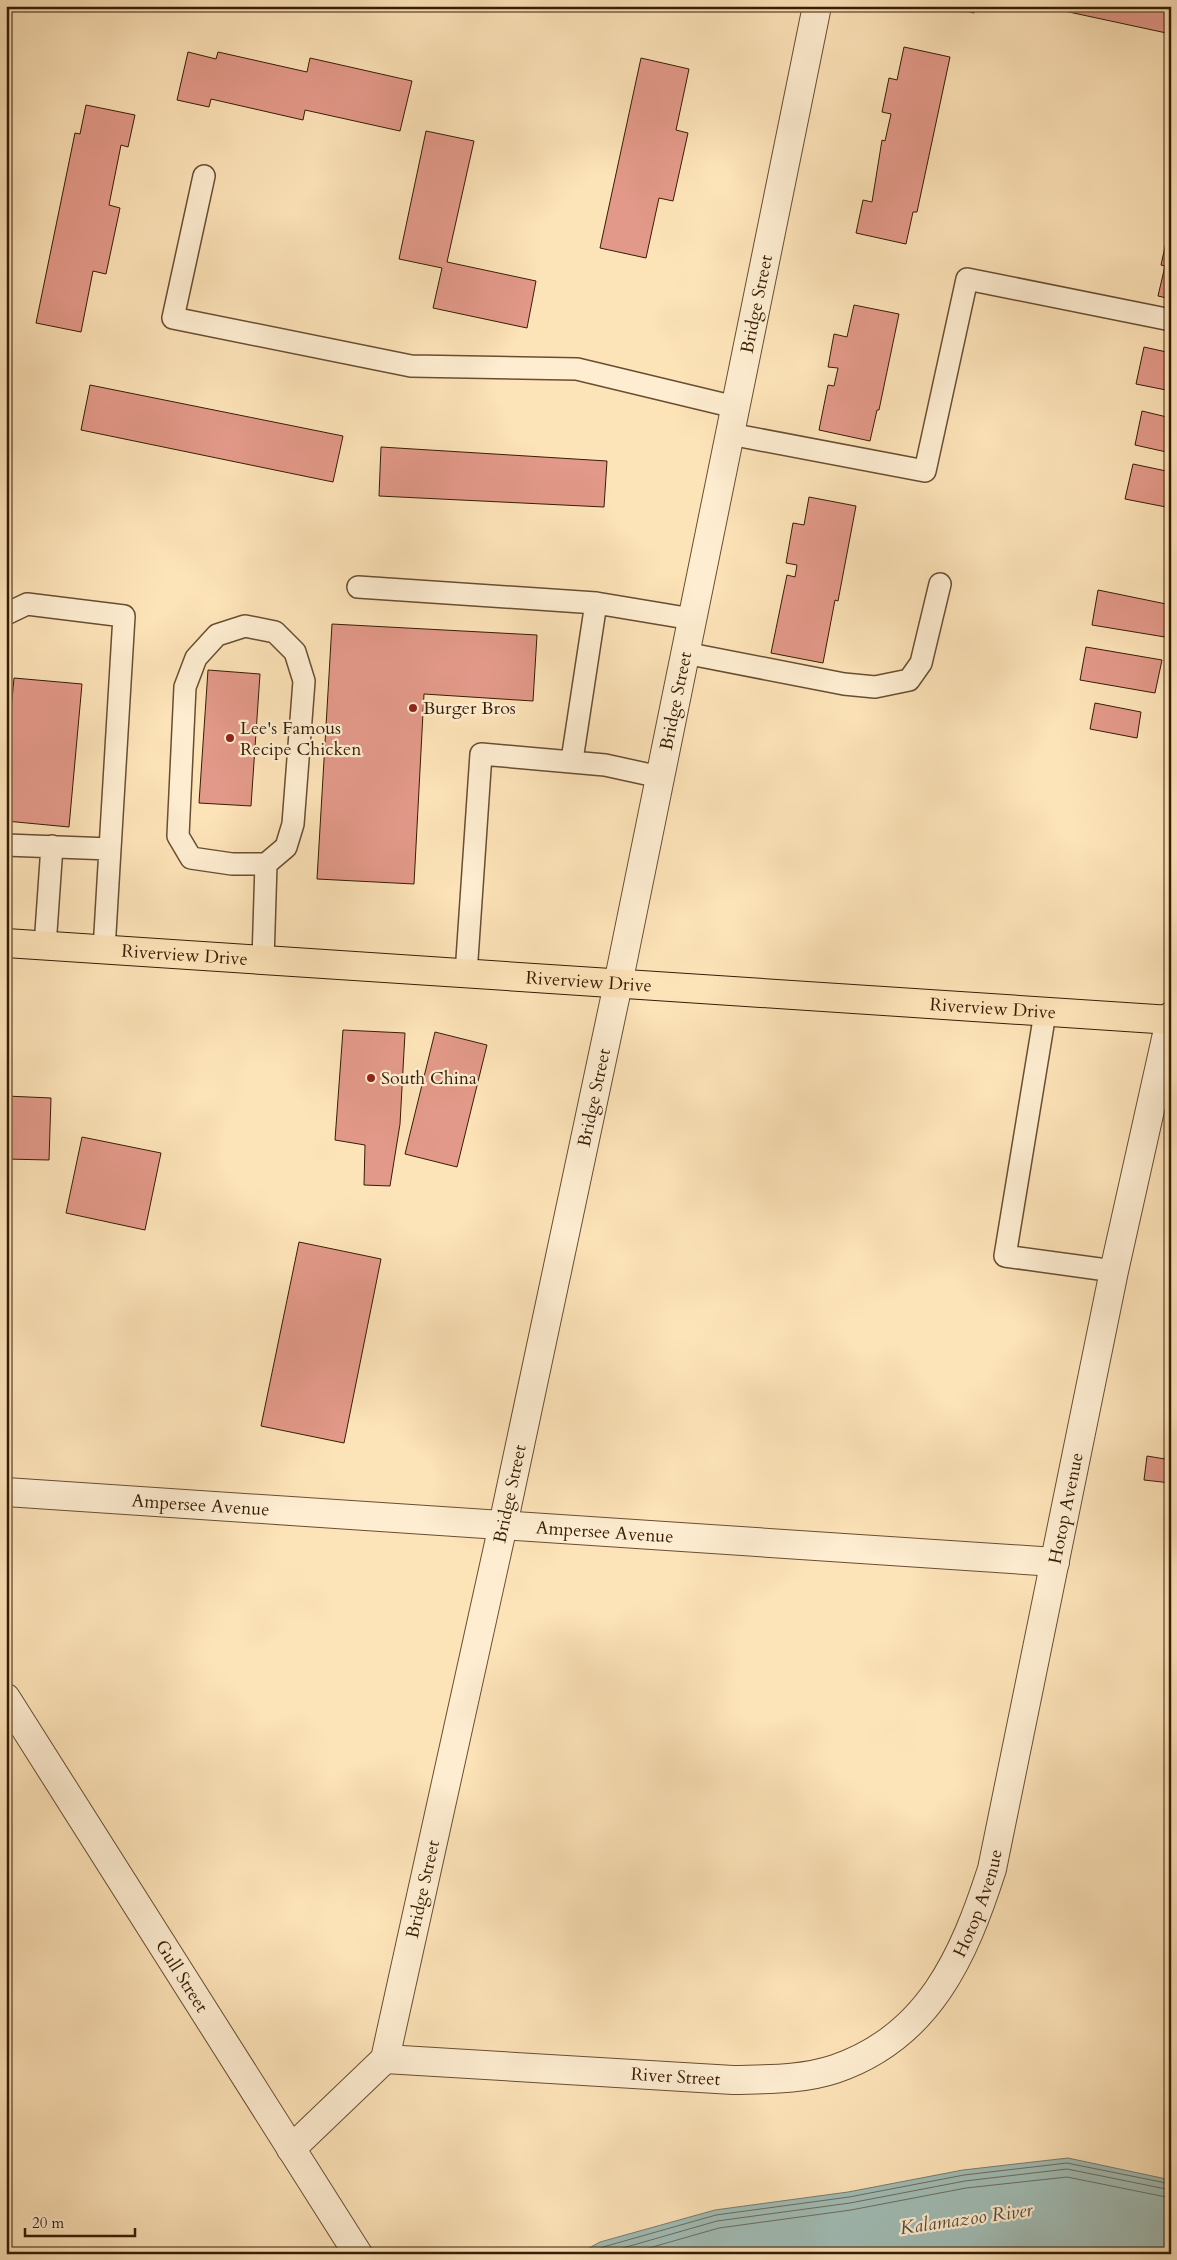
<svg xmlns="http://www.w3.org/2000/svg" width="1177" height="2260" viewBox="0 0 1177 2260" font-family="Cardo,serif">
  <rect width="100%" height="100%" fill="#fde3b8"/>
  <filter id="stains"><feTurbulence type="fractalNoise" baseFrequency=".004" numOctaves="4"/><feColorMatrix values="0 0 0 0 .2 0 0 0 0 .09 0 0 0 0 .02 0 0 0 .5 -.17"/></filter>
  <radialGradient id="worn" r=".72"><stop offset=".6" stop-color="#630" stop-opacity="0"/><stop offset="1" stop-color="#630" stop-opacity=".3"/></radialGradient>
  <path fill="#a1bdb6" stroke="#767d6f" d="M1068,2158L1171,2180V2254H578L600,2242L715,2210L848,2192L963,2170Z"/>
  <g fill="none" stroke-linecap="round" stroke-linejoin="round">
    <path stroke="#6c6d5d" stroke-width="1" d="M589,2254L603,2247L716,2215L849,2197L964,2175L1067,2163L1171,2184
      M602,2254L717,2221L850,2203L965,2181L1067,2169L1171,2190
      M628,2254L719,2228L851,2210L966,2188L1067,2177L1171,2198"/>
  </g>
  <path fill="#e39989" stroke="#361d04" d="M942,6H976L974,13Z
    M1041,6H1171V34Z
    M904,47L950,57L917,212H913L906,244L856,233L863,200L872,202L882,140L885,141L891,114L882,112L889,78L897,80Z
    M188,52L216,59L218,52L307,72L310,58L412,81L400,131L305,110L303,120L211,99L209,107L177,100Z
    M641,58L689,69L676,130L688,133L673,201L659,198L646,258L600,248Z
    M86,105L135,115L128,147L121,145L109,205L120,208L106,274L93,271L81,332L36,323L75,133L80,134Z
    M426,131L474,141L447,262L536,281L527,328L433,308L442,268L399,259Z
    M1171,220V299L1158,296L1165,266L1161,265Z
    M854,305L899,314L879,410H877L870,441L819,430L828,385L834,386L838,368L828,367L834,334L847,337Z
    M1144,347L1171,353V391L1136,384Z
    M90,385L343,436L333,482L81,430Z
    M1142,411L1171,418V453L1135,445Z
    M381,447L607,461L604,507L379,496Z
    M1133,464L1171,472V508L1125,499Z
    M809,497L856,506L838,601L835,600L823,663L771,653L787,575L795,577L797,565L786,563L793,523L804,525Z
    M1098,590L1171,605L1165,637L1092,625Z
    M332,624L537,635L533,701L424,694L414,884L317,879Z
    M1086,647L1162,660L1155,693L1080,680Z
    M208,670L260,674L251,806L199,803Z
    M14,678L82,684L69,827L6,821V764Z
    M1095,703L1141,712L1137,738L1090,729Z
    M343,1030L405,1033L400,1124L390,1186L364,1185L365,1145L335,1140Z
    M435,1032L487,1045L457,1167L405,1154Z
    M6,1096L51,1098L49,1160L6,1159Z
    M82,1137L161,1153L145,1230L66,1213Z
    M299,1242L381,1259L344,1443L261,1426Z
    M1167,1447L1171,1448V1483L1144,1480L1147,1456L1165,1459Z"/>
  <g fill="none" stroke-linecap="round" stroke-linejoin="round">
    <g stroke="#684e31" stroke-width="24">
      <path id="service" d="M204,176L173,318L411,366L577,369L735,407
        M730,434L925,471L967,279L1171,320
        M358,587L596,603L692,619
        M6,614L27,604L124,616L110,849L6,845
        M685,653L844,684L875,687L909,680L921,663L940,584
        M572,760L596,603
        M45,946L52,846
        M104,950L110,849
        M263,960L266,864H232L191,858L178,836L185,687L196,658L217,635L245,626L275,632L295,652L304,681L293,824L286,847L266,864
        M466,974L481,754L605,765L660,777
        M1045,1013L1005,1256L1114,1271"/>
    </g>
    <g stroke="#684e31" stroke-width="30">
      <g id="minor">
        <path id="s1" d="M6,1492L1055,1562"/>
        <path id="s2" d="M385,2059L733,2080C767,2079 802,2080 835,2069C929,2037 964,1956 992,1869L1114,1271L1171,1016"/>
        <path id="s3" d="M291,2149L385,2059L503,1525L618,984L817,6"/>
      </g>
    </g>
    <g stroke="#684e31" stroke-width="30">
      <g id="tertiary">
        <path id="s4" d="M6,1698L358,2254"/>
      </g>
    </g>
    <g stroke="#361d04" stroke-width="30">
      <g id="primary">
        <path id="s5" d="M6,943L1171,1020"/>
      </g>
    </g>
    <use href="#service" stroke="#feedd1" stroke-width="21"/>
    <use href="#minor" stroke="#feedd1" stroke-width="28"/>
    <use href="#tertiary" stroke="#feedd1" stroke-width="28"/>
    <use href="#primary" stroke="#fde3b8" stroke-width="28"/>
  </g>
  <g fill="#8f2418" stroke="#feedd1" stroke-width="2">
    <circle cx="413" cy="708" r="5"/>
    <circle cx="230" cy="738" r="5"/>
    <circle cx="371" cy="1078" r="5"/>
  </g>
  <g text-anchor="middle" stroke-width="4.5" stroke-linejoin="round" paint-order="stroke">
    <g font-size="18" fill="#361d04" stroke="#feedd1">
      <text dy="6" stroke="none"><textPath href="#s3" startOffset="1924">Bridge Street</textPath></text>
      <text dy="6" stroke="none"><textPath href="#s3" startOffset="1519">Bridge Street</textPath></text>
      <text dy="6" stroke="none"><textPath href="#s5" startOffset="179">Riverview Drive</textPath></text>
      <text dy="6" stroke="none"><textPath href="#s5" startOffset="584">Riverview Drive</textPath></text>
      <text dy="6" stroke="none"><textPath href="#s5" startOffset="989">Riverview Drive</textPath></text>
      <text dy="6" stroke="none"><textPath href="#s3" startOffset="1114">Bridge Street</textPath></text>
      <text dy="6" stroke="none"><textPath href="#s3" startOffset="709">Bridge Street</textPath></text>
      <text dy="6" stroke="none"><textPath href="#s1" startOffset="195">Ampersee Avenue</textPath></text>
      <text dy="6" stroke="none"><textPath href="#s2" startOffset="1085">Hotop Avenue</textPath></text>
      <text dy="6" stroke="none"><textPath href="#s1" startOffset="600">Ampersee Avenue</textPath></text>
      <text dy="6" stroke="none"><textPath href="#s3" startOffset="304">Bridge Street</textPath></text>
      <text dy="6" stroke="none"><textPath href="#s2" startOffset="680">Hotop Avenue</textPath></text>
      <text dy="6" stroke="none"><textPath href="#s4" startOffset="329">Gull Street</textPath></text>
      <text dy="6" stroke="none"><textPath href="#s2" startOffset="291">River Street</textPath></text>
    </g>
    <g font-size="18" fill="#361d04" stroke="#feedd1" text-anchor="start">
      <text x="423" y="714">Burger Bros</text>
      <text x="240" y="734">Lee's Famous<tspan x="240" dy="21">Recipe Chicken</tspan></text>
      <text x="381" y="1084">South China</text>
    </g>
    <g font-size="19" font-style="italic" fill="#564d39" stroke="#feedd1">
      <text transform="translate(966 2218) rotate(-8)" y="7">Kalamazoo River</text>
    </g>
  </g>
  <rect width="1177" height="2260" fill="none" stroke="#fde3b8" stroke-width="25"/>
  <rect x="8" y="8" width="1162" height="2245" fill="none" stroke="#361d04" stroke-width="2.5"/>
  <rect x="12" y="12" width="1152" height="2235" fill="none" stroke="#361d04"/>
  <path d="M25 2228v8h110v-8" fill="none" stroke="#361d04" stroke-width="2.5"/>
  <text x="32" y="2228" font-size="15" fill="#361d04" stroke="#feedd1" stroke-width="4" paint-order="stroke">20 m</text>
  <rect width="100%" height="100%" filter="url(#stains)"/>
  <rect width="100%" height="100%" fill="url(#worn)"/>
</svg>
